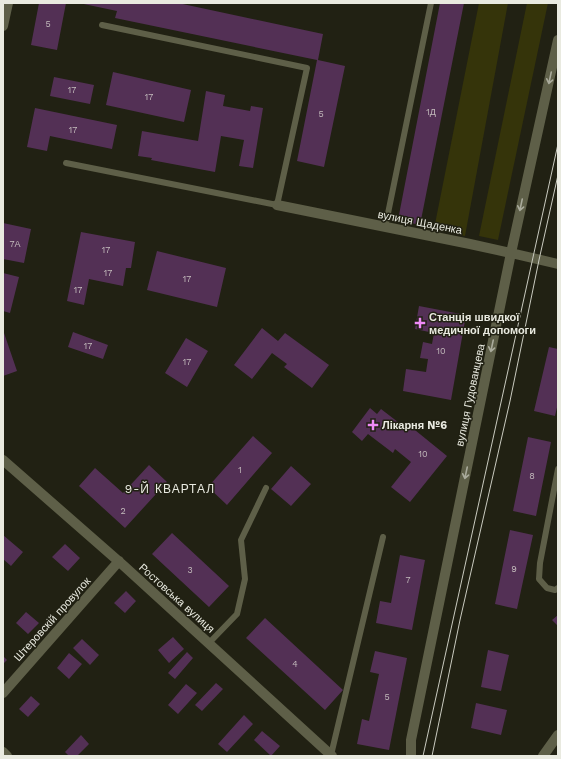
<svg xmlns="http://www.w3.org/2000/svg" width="561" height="759" viewBox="0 0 561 759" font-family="'Work Sans',sans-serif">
  <rect width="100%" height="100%" fill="#212113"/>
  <path fill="#35340a" d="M479,3H508L465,236L434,229Z
    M527,3H548L498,240L479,236Z"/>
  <path fill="#533055" d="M39,3H66L57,50L31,45Z
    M79,3H178L323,34L318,60L345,66L324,167L297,161L317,60L115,18L117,11Z
    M440,3H464L420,225L398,220Z
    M113,72L191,90L184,122L106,105Z
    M54,77L94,85L90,104L50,96Z
    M206,91L225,95L223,106L250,111L251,106L263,108L253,168L239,166L244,140L221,136L215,172L151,160L152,158L138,156L142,131L198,141Z
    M35,108L117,125L112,149L50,136L47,151L27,147Z
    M3,223L31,229L24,263L3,259Z
    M81,232L135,242L131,268H126L123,286L89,279L84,305L67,301Z
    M157,251L226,268L217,307L147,290Z
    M3,273L19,277L10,313L3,311Z
    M419,306L466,315L451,400L403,391L406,369L426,372L428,359L420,358L423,342L432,344L434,333L415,329Z
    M262,328L278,341L285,333L329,365L312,388L284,367L287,364L272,353L252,379L234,365Z
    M3,330L17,371L3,376Z
    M73,332L108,345L103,359L68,347Z
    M186,338L208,351L187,387L165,373Z
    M549,347L558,349V403L555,416L534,411Z
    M370,408L377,414L381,409L407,429L410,426L447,456L410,502L391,487L411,462L395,449L393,453L368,434L362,441L352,432Z
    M253,436L272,453L227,505L208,487Z
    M528,437L551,442L536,516L513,511Z
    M149,465L167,482L125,528L79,486L95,468L123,493Z
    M291,466L311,484L291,506L271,489Z
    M510,530L533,535L517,609L495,604Z
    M172,533L229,586L209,607L152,554Z
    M3,535L23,552L11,566L3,559Z
    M65,544L80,558L68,571L52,557Z
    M400,555L425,560L412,630L376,623L380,601L391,603Z
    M126,591L136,601L125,613L114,603Z
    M26,612L39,623L28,634L16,623Z
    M558,615V626L552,620Z
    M265,618L343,690L325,710L246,638Z
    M173,637L184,649L169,663L158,650Z
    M82,639L99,655L90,665L73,648Z
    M488,650L509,655L501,691L481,687Z
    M375,651L407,658L389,750L357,744L362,719L369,721L379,674L370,672Z
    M187,652L193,658L175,679L168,673Z
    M69,653L82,664L69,679L57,668Z
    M3,656L7,660L3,664Z
    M216,683L223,689L202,711L195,705Z
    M186,684L197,693L178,714L168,705Z
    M31,696L40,704L28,717L19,709Z
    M476,703L507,710L501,735L471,728Z
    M244,715L253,724L227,752L218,744Z
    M262,731L280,746L271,756L254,740Z
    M81,735L89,744L77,756H69L65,752Z"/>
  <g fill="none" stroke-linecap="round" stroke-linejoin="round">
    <path stroke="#5e5f48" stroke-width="6" d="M66,163L277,205L307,68L102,25
      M385,228L431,3
      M558,469L540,563L539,579L547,588L555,590L558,588
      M209,643L237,614L245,579L241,540L266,488
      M331,755L383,537"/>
    <path stroke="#5e5f48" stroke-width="10" d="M3,26L8,3
      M277,205L470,244L511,253
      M3,460L124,566L332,756
      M3,693L119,561
      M3,752L7,756"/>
    <path stroke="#5e5f48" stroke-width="10" d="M511,253L558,264
      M411,756V740L511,253L558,40
      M543,756L558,735"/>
    <path stroke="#cacbc0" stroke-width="1" d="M423,756L558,144
      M432,756L460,620L510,401L539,260L558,175"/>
  </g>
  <defs><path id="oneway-shaft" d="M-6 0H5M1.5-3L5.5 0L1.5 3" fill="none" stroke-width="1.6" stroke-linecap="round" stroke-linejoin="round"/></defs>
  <g stroke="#aaab9c">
    <use href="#oneway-shaft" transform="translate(550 78) rotate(102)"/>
    <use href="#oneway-shaft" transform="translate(521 205) rotate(102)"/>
    <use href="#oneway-shaft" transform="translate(492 346) rotate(102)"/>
    <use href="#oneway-shaft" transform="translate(466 473) rotate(102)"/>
  </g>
  <g fill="#ef8bf7" stroke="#212113" stroke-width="1.5">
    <path d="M418 317h4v4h4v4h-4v4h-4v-4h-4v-4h4z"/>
    <path d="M371 419h4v4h4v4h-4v4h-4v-4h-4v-4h4z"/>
  </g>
  <g text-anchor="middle" stroke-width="3" stroke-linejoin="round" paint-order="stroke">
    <g font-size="9" fill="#c4bcbd">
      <text x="48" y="27">5</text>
      <text x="72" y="93">17</text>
      <text x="149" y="100">17</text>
      <text x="431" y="115">1Д</text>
      <text x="321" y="117">5</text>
      <text x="73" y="133">17</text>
      <text x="15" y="247">7А</text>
      <text x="106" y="253">17</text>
      <text x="108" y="276">17</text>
      <text x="187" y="282">17</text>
      <text x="78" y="293">17</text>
      <text x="88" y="349">17</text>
      <text x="441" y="354">10</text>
      <text x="187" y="365">17</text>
      <text x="423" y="457">10</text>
      <text x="240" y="473">1</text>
      <text x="532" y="479">8</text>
      <text x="123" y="514">2</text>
      <text x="514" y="572">9</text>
      <text x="190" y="573">3</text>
      <text x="408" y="583">7</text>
      <text x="295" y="667">4</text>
      <text x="387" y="700">5</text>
    </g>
    <g font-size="11" fill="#e9eae0" stroke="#212113">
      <text transform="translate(420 222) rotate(11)" y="4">вулиця Щаденка</text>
      <text transform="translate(470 395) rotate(-78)" y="4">вулиця Гудованцева</text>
      <text transform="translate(177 598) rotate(42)" y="4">Ростовська вулиця</text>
      <text transform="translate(52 619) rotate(-48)" y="4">Штеровскій провулок</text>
    </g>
    <g font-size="11" font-weight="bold" fill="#e9eae0" stroke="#212113" text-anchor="start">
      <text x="429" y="321">Станція швидкої<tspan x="429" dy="13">медичної допомоги</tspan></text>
      <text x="382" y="429">Лікарня №6</text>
    </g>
    <g font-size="12" letter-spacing="1" fill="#e9eae0" stroke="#212113">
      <text x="170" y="493">9-Й КВАРТАЛ</text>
    </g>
  </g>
  <rect width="561" height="759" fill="none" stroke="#e9eae0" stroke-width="8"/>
</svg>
